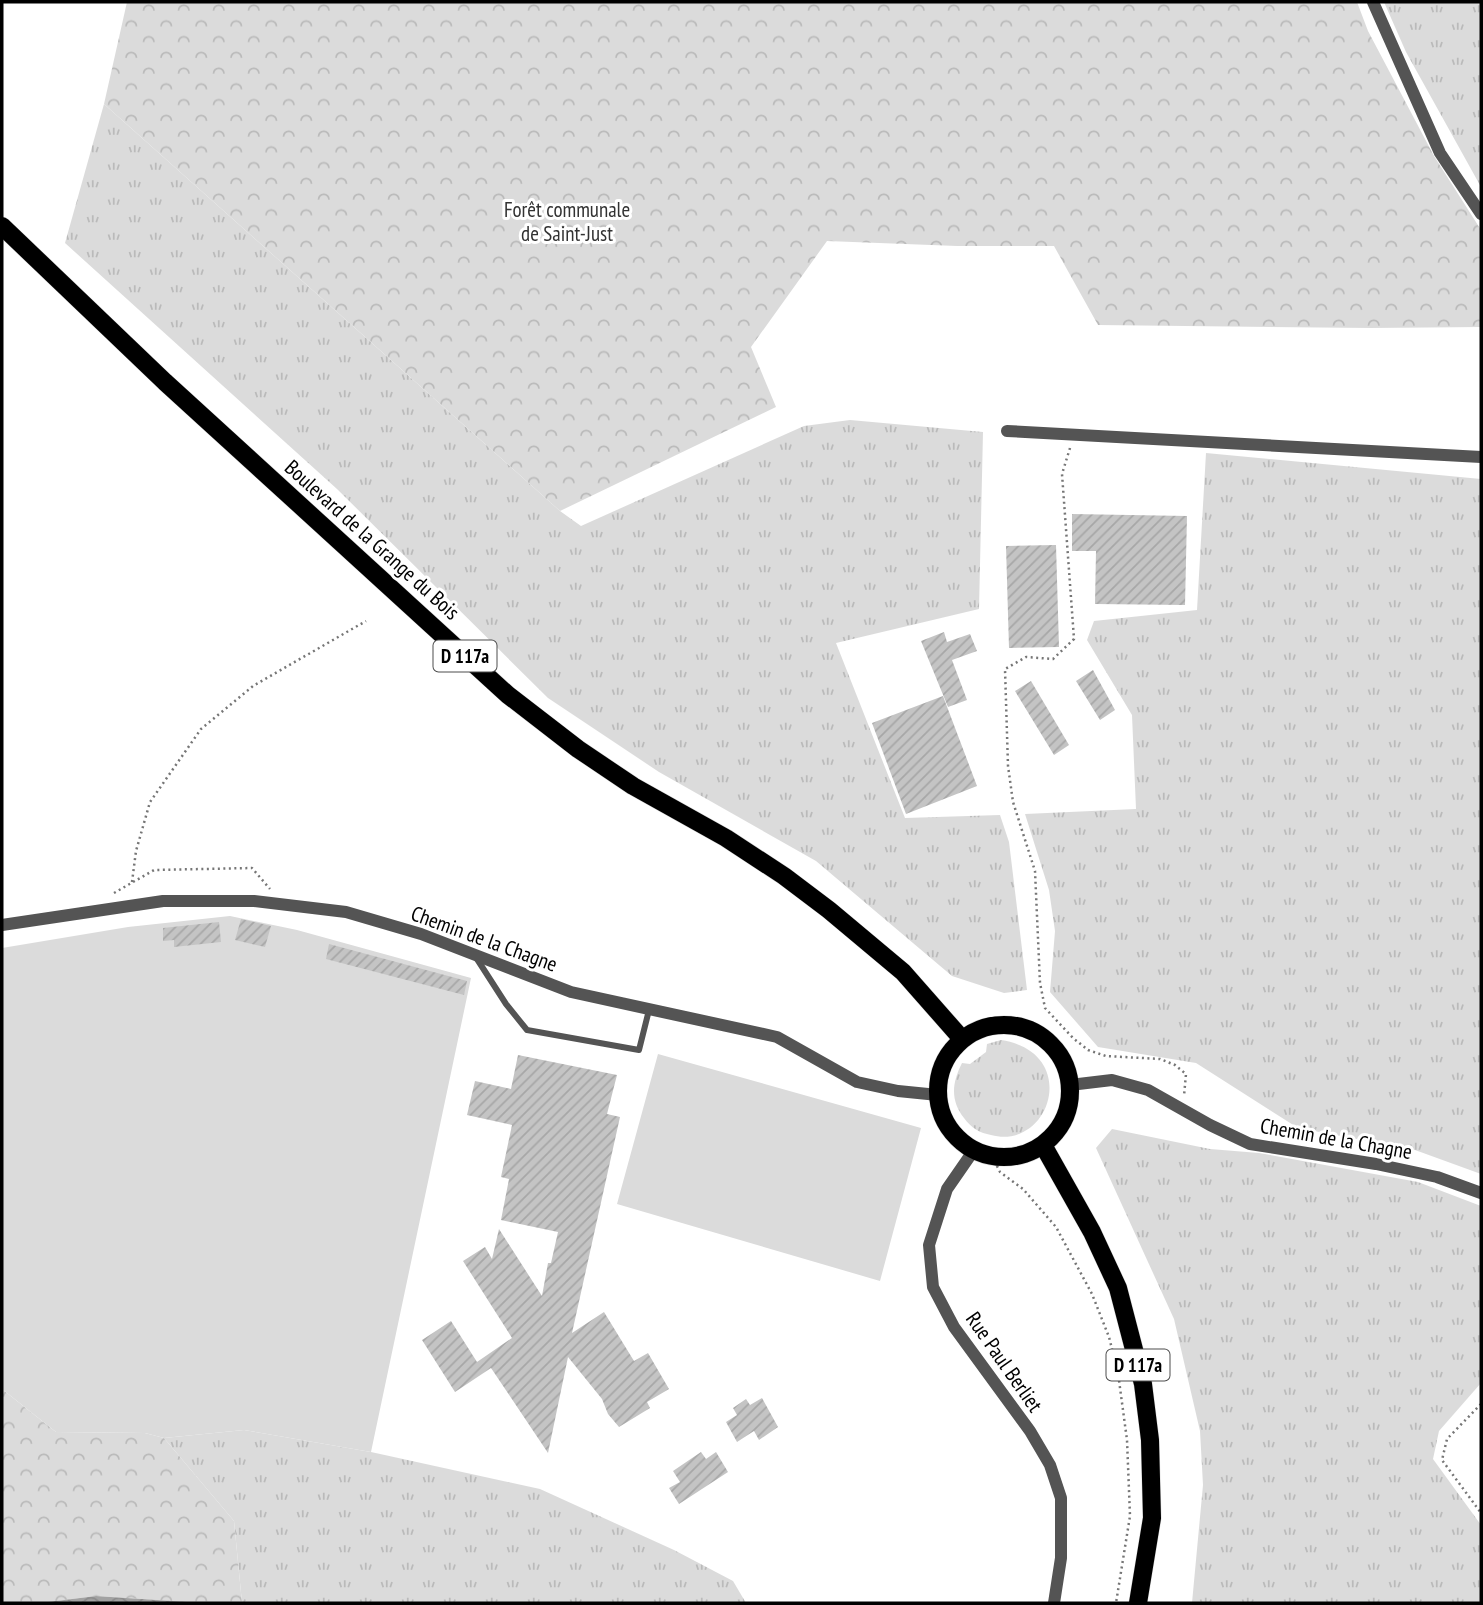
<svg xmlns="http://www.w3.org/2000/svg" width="1483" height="1605" viewBox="0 0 1483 1605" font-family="'PT Sans Narrow',sans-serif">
  <defs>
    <pattern id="grass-tufts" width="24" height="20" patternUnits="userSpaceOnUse" patternTransform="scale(1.75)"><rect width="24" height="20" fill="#dbdbdb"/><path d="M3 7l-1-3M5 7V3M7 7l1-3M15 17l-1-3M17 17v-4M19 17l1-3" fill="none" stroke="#bababa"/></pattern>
    <pattern id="forest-crowns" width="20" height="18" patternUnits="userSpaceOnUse" patternTransform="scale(1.75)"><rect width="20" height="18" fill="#dbdbdb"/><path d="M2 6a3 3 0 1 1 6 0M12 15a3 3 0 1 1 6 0" fill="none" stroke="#bababa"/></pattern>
    <pattern id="water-waves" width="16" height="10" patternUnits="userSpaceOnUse" patternTransform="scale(1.75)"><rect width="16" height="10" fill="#a2a2a2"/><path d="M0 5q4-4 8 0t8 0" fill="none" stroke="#8a8a8a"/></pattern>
    <pattern id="building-hatch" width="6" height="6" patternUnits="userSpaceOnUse" patternTransform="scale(1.75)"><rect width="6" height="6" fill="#c4c4c4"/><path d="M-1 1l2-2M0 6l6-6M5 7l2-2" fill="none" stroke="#a7a7a7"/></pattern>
  </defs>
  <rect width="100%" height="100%" fill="#fff"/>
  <path fill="url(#grass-tufts)" d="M1384,2H1481V187L1406,52Z
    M104,104L560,511L581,526L804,426L850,420L983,432L979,609L836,643L905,818L1000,815L1009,842L1027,990L1004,993L952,976L816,861L659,772L548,698L337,489L65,243Z
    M1206,453L1481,479V1174L1415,1150L1298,1128L1196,1063L1098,1047L1050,992L1055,931L1049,890L1025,814L1136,809L1132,715L1087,640L1094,621L1197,610Z
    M1001,1040C1081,1052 1051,1151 991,1135C980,1133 971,1128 964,1118C950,1100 952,1083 962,1063L970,1064L986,1052L987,1044Z
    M1112,1129L1210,1149L1259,1153L1418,1182L1481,1206V1383L1439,1431L1433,1459L1481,1525V1603H1192L1203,1485L1200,1431L1174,1319L1096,1148Z
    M244,1430L371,1452L540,1489L674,1550L733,1581L746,1603H242L234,1521L164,1438Z"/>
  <path fill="url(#forest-crowns)" d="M127,2H1357L1368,31L1434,156L1481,230V327L1371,328L1098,325L1054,246H957L827,241L751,347L776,407L560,511L104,104Z
    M2,1389L56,1432L145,1433L164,1438L234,1521L242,1603H203L96,1596L40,1603H2Z"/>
  <path fill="#dbdbdb" d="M230,916L297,930L471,978L371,1452L244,1430L164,1438L145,1433L56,1432L2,1389V948L128,927Z
    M658,1054L921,1128L880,1281L617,1204Z"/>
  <path fill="url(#water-waves)" d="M96,1596L111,1597L203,1603H40Z"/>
  <path fill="url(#building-hatch)" d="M1072,514L1187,516L1185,605L1095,604L1096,551H1072Z
    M1056,545L1059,647L1009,648L1006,546Z
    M944,632L947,642L970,634L977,651L952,660L967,700L948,707L921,641Z
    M1093,670L1115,710L1100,720L1076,681Z
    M1031,681L1069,745L1054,755L1015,691Z
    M943,696L977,786L906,814L872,723Z
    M241,919L271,926L265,947L235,940Z
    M219,922L221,942L174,947V940L163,941V928Z
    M329,944L467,981L464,995L326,959Z
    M518,1055L617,1075L607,1114L620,1117L572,1333L604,1312L634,1361L648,1353L669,1389L647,1402L650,1408L619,1427L608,1414L602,1399L568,1357L548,1453L491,1368L455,1392L422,1340L451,1321L477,1362L512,1338L463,1261L485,1247L492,1259L499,1229L542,1296L548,1263H551L558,1232L501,1220L509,1179L501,1177L512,1125L467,1115L475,1081L511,1089Z
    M762,1398L778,1427L759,1440L754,1431L737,1442L726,1422L737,1415L733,1408L746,1399L750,1405Z
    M701,1452L706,1459L716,1452L728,1472L679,1504L669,1488L680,1482L673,1471Z"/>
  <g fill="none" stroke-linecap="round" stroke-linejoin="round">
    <g stroke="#dbdbdb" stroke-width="19">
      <path id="primary" d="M2,226L165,382L508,695L578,749L633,786L726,838L784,876L829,910L903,972L962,1039
        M938 1091a66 66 0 1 1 132 0a66 66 0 1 1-132 0Z
        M1043,1145L1092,1232L1118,1288L1143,1384L1150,1440L1152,1518L1138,1603"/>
    </g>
    <path stroke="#767676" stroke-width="2.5" stroke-dasharray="2 3.5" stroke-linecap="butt" d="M1070,448L1062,474L1074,639L1053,659L1026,657L1005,669L1008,766L1013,802L1035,871L1040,983L1045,1008L1073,1038L1088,1050L1106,1056L1160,1059L1175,1065L1186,1074L1184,1096
      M132,882L136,851L150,802L201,729L253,686L366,621
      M114,893L154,870L252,868L270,889
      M992,1156L1000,1172L1023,1189L1056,1227L1092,1294L1109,1337L1118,1373L1127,1440L1130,1516L1116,1603
      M1481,1404L1447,1439L1442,1460L1481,1513"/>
    <path stroke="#545454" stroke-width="6" d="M477,959L506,1004L527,1030L639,1050L649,1010"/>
    <path stroke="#545454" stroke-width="12" d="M1373,2L1440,153L1481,214
      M1007,431L1481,457
      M2,925L163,901H254L346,912L421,934L571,992L777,1037L857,1082L898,1091L938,1095
      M1070,1085L1112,1080L1148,1090L1210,1125L1250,1144L1376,1164L1437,1177L1481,1193
      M974,1150L947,1189L929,1245L933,1287L954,1327L1030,1431L1050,1465L1061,1498V1558L1054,1603"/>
    <use href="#primary" stroke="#000" stroke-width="18"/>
  </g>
  <g text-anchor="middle" stroke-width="6" stroke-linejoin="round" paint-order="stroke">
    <g fill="#fff" stroke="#4c4c4c" stroke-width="2">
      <rect x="433.5" y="640.5" width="63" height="31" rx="5"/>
      <rect x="1106.5" y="1349.5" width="63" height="31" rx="5"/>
    </g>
    <g font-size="19" font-weight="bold" fill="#000">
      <text x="465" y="663">D 117a</text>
      <text x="1138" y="1372">D 117a</text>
    </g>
    <g font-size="21" fill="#323232" stroke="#fff">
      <text x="567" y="217">Forêt communale<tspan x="567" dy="24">de Saint-Just</tspan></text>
    </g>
    <g font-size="21" fill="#000" stroke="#fff">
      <text transform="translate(372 540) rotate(42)" y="7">Boulevard de la Grange du Bois</text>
      <text transform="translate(484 939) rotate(20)" y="7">Chemin de la Chagne</text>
      <text transform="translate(1336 1139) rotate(10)" y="7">Chemin de la Chagne</text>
      <text transform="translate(1004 1362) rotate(55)" y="7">Rue Paul Berliet</text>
    </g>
  </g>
  <rect width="1483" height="1605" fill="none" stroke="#000000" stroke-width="7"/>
</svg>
